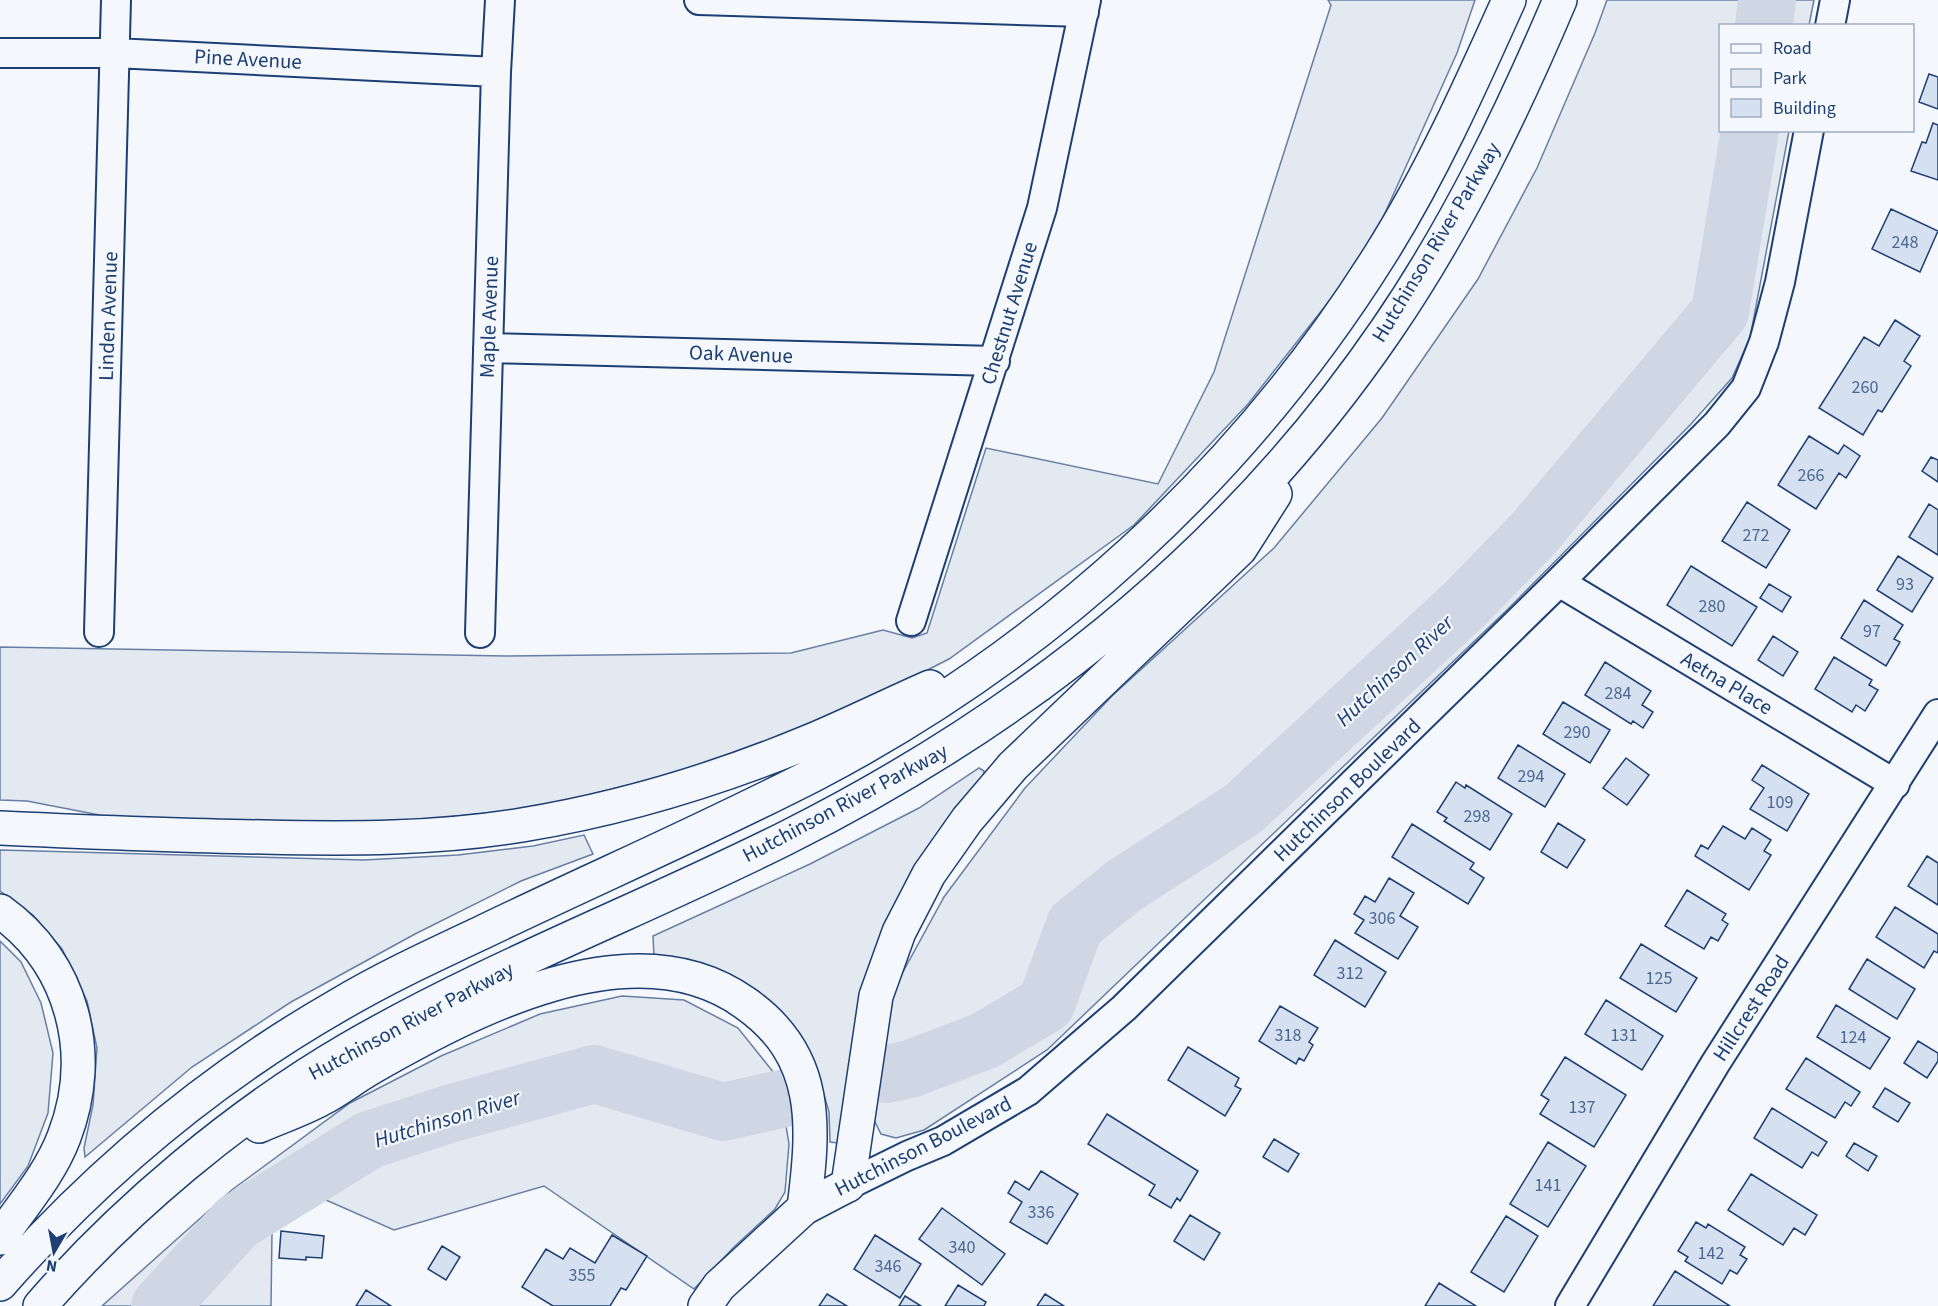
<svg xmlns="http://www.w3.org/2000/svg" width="1938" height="1306" viewBox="0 0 1938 1306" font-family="'Source Sans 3',sans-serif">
  <rect width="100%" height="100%" fill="#f4f7fb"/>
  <path fill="#e3e9f0" stroke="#687fa3" stroke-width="1.5" d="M1328,0H1475L1457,53L1367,253L1248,404L1134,525L949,659L825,722L720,762L536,808L390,823L120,819L27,801L0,800V647L506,656L791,653L883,630L912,638L927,633L986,448L1158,484L1214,372L1331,5Z
    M1607,0H1814L1809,25L1720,26V130L1789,131L1750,338L1732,378L1691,424L1508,609L1047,1050L924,1130L896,1138L881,1134L871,1114L892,992L944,897L1025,788L1112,696L1274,548L1382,418L1478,279L1537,168L1595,33Z
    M979,768L984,771L983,778L923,861L838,1143L830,1142L829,1112L815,1063L792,1026L758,991L706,968L654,957L653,936L810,864L919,808Z
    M584,835L593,854L521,881L415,934L291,1002L192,1067L85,1157L84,1148L93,1105L97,1048L87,1001L62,949L33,915L0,891V850L364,860L458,855L533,846Z
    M0,941L21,962L41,1003L53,1053L48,1113L28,1166L0,1204Z
    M622,996L684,1000L738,1028L778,1078L789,1144L785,1192L775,1209L734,1247L694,1289L544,1186L394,1230L301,1189L272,1232L271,1306H102L233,1189L350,1103L441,1056L540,1014Z"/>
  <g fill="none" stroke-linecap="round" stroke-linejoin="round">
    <path stroke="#cfd7e4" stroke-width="58" d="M1764,26L1767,0
      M887,1074L910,1069L984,1041L1046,1004L1075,925L1125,885L1243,809L1466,603L1533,534L1720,312L1750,130
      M160,1306L237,1222L369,1140L452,1113L594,1074L723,1112L785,1098"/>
  </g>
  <path fill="#d5e0f0" stroke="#1d3f73" stroke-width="1.5" d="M1929,74L1938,77V109L1919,102Z
    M1933,123L1938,125V180L1911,171L1922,142L1926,143Z
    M1891,209L1938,231L1920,272L1872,249Z
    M1895,320L1920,336L1904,361L1911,366L1882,412L1878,410L1863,435L1819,408L1864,337L1879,346Z
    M1809,436L1838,454L1844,445L1860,456L1846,478L1839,473L1816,509L1778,485Z
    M1931,457L1938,460V482L1922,471Z
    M1747,502L1790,530L1766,568L1722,541Z
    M1929,504L1938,510V555L1909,537Z
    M1898,556L1933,578L1912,612L1877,590Z
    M1691,566L1757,607L1732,646L1667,605Z
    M1769,584L1791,597L1782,612L1760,598Z
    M1864,600L1903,625L1894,639L1900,642L1886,666L1841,638Z
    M1773,636L1798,652L1783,676L1758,660Z
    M1834,657L1872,680L1869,685L1878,690L1865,711L1856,705L1852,712L1815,689Z
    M1605,662L1651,691L1642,705L1653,712L1643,728L1633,721L1631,724L1585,695Z
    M1563,702L1610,730L1590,763L1543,734Z
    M1518,745L1565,774L1545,807L1498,778Z
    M1626,758L1649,775L1627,805L1603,788Z
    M1762,765L1809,794L1787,831L1750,809L1764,788L1752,780Z
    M1456,782L1465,788L1466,785L1512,814L1490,850L1444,821L1447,818L1437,812Z
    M1558,823L1585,840L1567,868L1541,852Z
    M1412,824L1474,863L1470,869L1484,878L1468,904L1392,857Z
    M1723,826L1745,839L1752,828L1771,840L1764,851L1771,855L1749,890L1695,856L1701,845L1708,849Z
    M1927,856L1938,863V905L1908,886Z
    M1389,878L1414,893L1400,916L1418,927L1398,959L1355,933L1364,920L1354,914L1365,896L1375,902Z
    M1687,890L1726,914L1722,920L1728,924L1718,941L1711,937L1704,949L1665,926Z
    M1895,907L1938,934V953L1934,951L1924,968L1876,937Z
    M1335,940L1386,972L1365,1007L1314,975Z
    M1641,944L1697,978L1676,1012L1620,978Z
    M1867,959L1915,989L1897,1019L1849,989Z
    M1606,1000L1663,1036L1642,1070L1585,1034Z
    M1836,1005L1890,1038L1870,1069L1817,1037Z
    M1280,1006L1318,1028L1309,1042L1313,1045L1304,1061L1299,1058L1296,1064L1259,1041Z
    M1918,1041L1938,1053V1061L1927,1078L1904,1063Z
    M1188,1047L1239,1078L1235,1086L1241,1089L1225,1116L1168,1080Z
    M1565,1057L1626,1095L1594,1147L1540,1114L1549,1100L1541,1095Z
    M1806,1058L1860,1092L1851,1106L1845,1102L1835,1118L1786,1089Z
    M1885,1088L1910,1103L1898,1122L1873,1107Z
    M1772,1108L1827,1142L1818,1156L1812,1152L1802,1168L1754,1138Z
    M1107,1114L1198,1171L1180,1201L1177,1198L1171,1208L1149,1195L1155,1185L1088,1144Z
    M1274,1139L1299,1154L1288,1172L1263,1157Z
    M1548,1142L1586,1166L1548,1227L1510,1204Z
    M1854,1143L1877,1156L1868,1171L1846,1156Z
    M1041,1171L1078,1194L1047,1244L1010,1222L1022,1202L1008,1193L1015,1181L1029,1190Z
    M1751,1174L1817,1215L1805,1235L1794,1228L1783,1245L1728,1210Z
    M942,1208L1005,1254L982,1285L919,1239Z
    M1190,1215L1220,1233L1204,1260L1174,1241Z
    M1506,1216L1538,1236L1504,1292L1471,1272Z
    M1696,1222L1706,1228L1708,1224L1745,1247L1740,1255L1747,1259L1737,1274L1730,1270L1722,1284L1685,1261L1688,1257L1678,1251Z
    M281,1231L324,1236L322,1258L306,1257V1260L279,1258Z
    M612,1235L647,1256L626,1290L621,1288L610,1306H553L522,1287L546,1249L563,1259L570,1248L595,1263Z
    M875,1235L921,1264L900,1298L854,1269Z
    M442,1246L460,1257L446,1280L428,1269Z
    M1675,1271L1730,1306H1653Z
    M1439,1283L1476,1306H1425Z
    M958,1285L986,1302L984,1306H945Z
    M366,1290L391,1306H356Z
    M827,1294L847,1306H819Z
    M1045,1294L1064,1306H1037Z
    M905,1296L921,1306H899Z"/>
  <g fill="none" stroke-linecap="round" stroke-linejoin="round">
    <g stroke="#1d3f73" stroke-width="32">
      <path id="street" d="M699,0L1084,12
        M1830,26L1835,0
        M0,53H115L496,72
        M488,348L995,361
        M1559,582L1895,784
        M911,621L1042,208L1086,0
        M99,632L116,0
        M480,633L496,72L500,0
        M848,1185L907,1156L943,1141L1028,1091L1124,1008L1559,582L1717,424L1746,388L1764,342L1780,282L1809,130
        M1570,1306L1715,1064L1938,714"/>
    </g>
    <g stroke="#1d3f73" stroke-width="36">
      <path id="secondary" d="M705,1306L719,1286L804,1208L848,1185"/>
    </g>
    <g stroke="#1d3f73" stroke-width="36">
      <path id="highway" d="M0,828C88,832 176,836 264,837C350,839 437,839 522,825C620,809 716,780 808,742C849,725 889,705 930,687
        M0,911C73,963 96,1054 64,1137C50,1174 22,1206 0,1238
        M259,1126C279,1117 301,1110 321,1099C337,1091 352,1079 367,1070C470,1011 633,923 745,1003C821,1056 814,1127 804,1208
        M848,1185L876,996L899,932L929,874L967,820L1013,766L1240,549L1275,494
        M0,1284C97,1174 210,1079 337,1006C384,978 434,955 483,932C593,879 706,830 815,774C1045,654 1242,475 1380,255C1431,174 1470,87 1509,0
        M40,1306C124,1209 239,1113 349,1049C489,968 642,910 786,838C1027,717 1234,553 1387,329C1457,227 1512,113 1560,0"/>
    </g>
    <use href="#street" stroke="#f4f7fb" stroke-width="28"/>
    <use href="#secondary" stroke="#f4f7fb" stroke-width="33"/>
    <use href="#highway" stroke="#f4f7fb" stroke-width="33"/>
  </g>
  <g text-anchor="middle" stroke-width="4.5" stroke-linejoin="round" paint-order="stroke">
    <g font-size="18" fill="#4b6792">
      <text x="1905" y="248">248</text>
      <text x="1865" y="393">260</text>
      <text x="1811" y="481">266</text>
      <text x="1756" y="541">272</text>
      <text x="1905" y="590">93</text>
      <text x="1712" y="612">280</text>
      <text x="1872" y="637">97</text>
      <text x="1618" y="699">284</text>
      <text x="1577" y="738">290</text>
      <text x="1531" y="782">294</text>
      <text x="1780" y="808">109</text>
      <text x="1477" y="822">298</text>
      <text x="1382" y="924">306</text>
      <text x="1350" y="979">312</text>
      <text x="1659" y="984">125</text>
      <text x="1288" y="1041">318</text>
      <text x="1624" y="1041">131</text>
      <text x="1853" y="1043">124</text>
      <text x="1582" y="1113">137</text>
      <text x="1548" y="1191">141</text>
      <text x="1041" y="1218">336</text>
      <text x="962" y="1253">340</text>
      <text x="1711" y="1259">142</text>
      <text x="888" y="1272">346</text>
      <text x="582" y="1281">355</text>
    </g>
    <g font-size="21" fill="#1d3f73" stroke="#f4f7fb">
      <text transform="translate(248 59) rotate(3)" y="7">Pine Avenue</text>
      <text transform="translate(1436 242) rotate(-59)" y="7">Hutchinson River Parkway</text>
      <text transform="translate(1009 313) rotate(-73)" y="7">Chestnut Avenue</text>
      <text transform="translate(108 316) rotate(-88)" y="7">Linden Avenue</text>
      <text transform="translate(489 317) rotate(-88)" y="7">Maple Avenue</text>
      <text transform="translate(741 354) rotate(2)" y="7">Oak Avenue</text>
      <text transform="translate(1727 683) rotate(31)" y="7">Aetna Place</text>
      <text transform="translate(1347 790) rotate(-44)" y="7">Hutchinson Boulevard</text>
      <text transform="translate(845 803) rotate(-28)" y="7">Hutchinson River Parkway</text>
      <text transform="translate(1751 1008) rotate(-57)" y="7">Hillcrest Road</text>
      <text transform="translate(411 1021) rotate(-28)" y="7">Hutchinson River Parkway</text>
      <text transform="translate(923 1146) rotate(-27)" y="7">Hutchinson Boulevard</text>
    </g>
    <g font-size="22" font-style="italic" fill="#1d3f73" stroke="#f4f7fb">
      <text transform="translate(1394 670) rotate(-43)" y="8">Hutchinson River</text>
      <text transform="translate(447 1118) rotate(-17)" y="8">Hutchinson River</text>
    </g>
  </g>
  <rect x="1719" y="24" width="195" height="108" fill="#f4f7fb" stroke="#9eadc5" stroke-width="1.5"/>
  <rect x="1731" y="44" width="30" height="9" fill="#f4f7fb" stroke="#9eadc5" stroke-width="1.5"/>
  <text x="1773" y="54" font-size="18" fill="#1d3f73">Road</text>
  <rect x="1731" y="69" width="30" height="18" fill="#e3e9f0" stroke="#9eadc5" stroke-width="1.5"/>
  <text x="1773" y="84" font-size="18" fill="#1d3f73">Park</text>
  <rect x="1731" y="99" width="30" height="18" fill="#d5e0f0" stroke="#9eadc5" stroke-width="1.5"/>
  <text x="1773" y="114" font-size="18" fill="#1d3f73">Building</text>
  <g transform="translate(54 1252) rotate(190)" stroke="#f4f7fb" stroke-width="4.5" paint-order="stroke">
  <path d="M0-4.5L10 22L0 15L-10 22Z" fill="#1d3f73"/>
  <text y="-9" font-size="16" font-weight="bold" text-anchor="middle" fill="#1d3f73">N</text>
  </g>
</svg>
